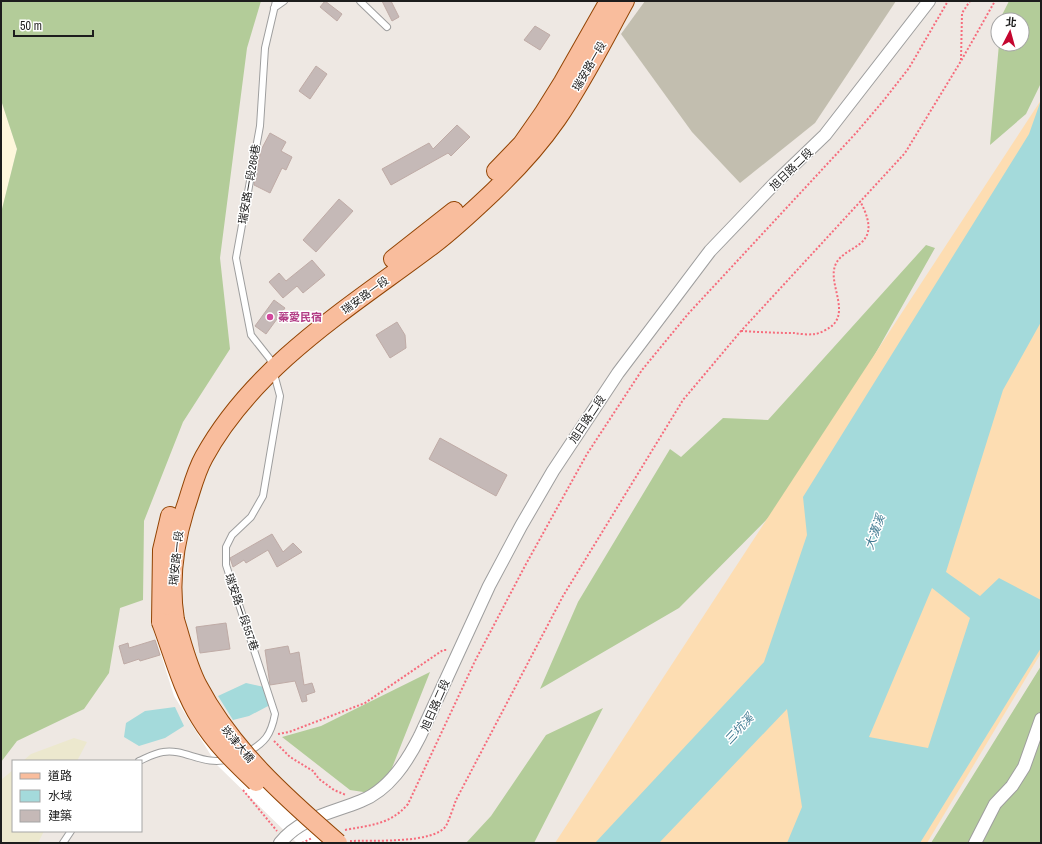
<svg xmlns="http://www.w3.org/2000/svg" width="1042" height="844" viewBox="0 0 1042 844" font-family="'Archivo Narrow','Noto Sans TC',sans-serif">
  <rect width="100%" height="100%" fill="#eee8e3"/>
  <path fill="#fef7dc" d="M1,100L17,149L1,213Z"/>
  <path fill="#c2beaf" d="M645,1H896L815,123L740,183L692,132L621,34Z"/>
  <path fill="#ece8ce" d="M74,738L87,742L77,761H23L31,754Z
    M13,770V831H44L38,843H1V780Z"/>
  <path fill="#b3cc99" d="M2,1H261L247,48L220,258L230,349L183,422L144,521L143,600L120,608L109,673L84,709L17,741L1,762V213L17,149L1,100Z
    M1009,1H1041V83L1026,114L990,145L999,44H1022V20H1001L1002,15Z
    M926,245L935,248L865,372L778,508L679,608L540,689L578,602L670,449L681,457L723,418L768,420Z
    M1041,666V843H931Z
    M430,672L386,783L370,793L350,790L282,737L321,726Z
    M603,708L534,843H466L491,816L546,735Z"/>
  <path fill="#fdddb2" d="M1041,100V653L927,843H555Z"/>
  <path fill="#a4dadb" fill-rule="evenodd" d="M1041,100V322L1003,390L946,572L980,596L999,578L1041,600V648L920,843H787L802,807L787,709L659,843H595L764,662L807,535L803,497L1029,134ZM932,588L970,618L928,748L869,737Z
    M246,683L264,687L270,705L249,716L233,720L218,696Z
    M175,707L184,726L165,738L139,746L124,737L126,723L145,711Z"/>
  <path fill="#fff" d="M180,617L211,700L232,730L345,843H297L217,765L174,696L152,626Z"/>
  <path fill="#c5b9b7" stroke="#bfaba6" d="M325,1L342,14L337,21L320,7Z
    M382,1H391L399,17L392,21Z
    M535,26L550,35L540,50L524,40Z
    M316,66L327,74L310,99L299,91Z
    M457,125L470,137L451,156L448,153L391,185L382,169L429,143L433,149Z
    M270,133L286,142L281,151L292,157L286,170L282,168L270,193L254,185L261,150Z
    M339,199L353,211L316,252L303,240Z
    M312,260L325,275L303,293L297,286L283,298L269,282L279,273L286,281Z
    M274,300L285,308L266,334L255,326Z
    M397,322L405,335L406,348L390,358L376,335Z
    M440,438L507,475L496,496L429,459Z
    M272,534L283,552L293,543L302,552L277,567L268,550L246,563L244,560L233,567L230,558Z
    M226,623L230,649L200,653L196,627Z
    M155,640L160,655L140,661L139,659L124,664L119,646L128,643L129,648Z
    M288,646L290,654L299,652L304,685L312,683L315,692L306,695L307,701L302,702L295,681L270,685L265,650Z"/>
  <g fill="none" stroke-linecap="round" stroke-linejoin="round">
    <g stroke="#9e9e9e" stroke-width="8">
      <path id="lane" d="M360,1L387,27
        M274,8L284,1
        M246,753C265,743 271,735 275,714L226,565V547L232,535L251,517L263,496L280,396L270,359L251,335L236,258L260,126L265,48L276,1
        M139,761C146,758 155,753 163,752C185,748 204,767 230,759
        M63,843L71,831"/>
    </g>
    <g stroke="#9e9e9e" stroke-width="14">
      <path id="street" d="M280,843C301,817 332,813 361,801C389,790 407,762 420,736L489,586L521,526L553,471L618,373L710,251L775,183L825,135L929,1
        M975,843L995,804L1012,786L1024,767L1041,719"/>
    </g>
    <g stroke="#924404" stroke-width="20">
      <path id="primary" d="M496,171L522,144L543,114L563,82L609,1
        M393,259L454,211
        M175,620C169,583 174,545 185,509C191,492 195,473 204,457C255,364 352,306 434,244C455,228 475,209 494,191C517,169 539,145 557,119C583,81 603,41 625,1
        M161,622L162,550L170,516"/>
    </g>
    <path stroke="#f66c7c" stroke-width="2" stroke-dasharray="2 2" stroke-linecap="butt" d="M961,60L962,13L970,1
      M741,331C759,332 776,333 794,333C800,334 809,335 815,334C819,334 825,330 829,328C850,315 831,288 834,270C838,242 888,253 860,201
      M278,734L289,732L365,703L443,650H448
      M274,741L290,757L313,771L319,779L334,790L346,795
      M243,790L277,831
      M345,830C370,825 390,825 408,804L475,661L526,564L587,454L642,370L688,314L856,133L884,100L909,68L948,1
      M350,841C373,840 433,844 446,826C450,818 453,808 456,800L563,596L683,400L741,331L905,153L961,61L995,1
      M302,843L312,838"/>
    <use href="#lane" stroke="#fff" stroke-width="6"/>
    <use href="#street" stroke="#fff" stroke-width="12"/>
    <use href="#primary" stroke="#f9bd9d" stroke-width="18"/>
    <g stroke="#924404" stroke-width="20" stroke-linecap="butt">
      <path id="primary-bridge" d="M175,620C182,642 187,665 198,686C231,749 285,797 338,843
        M161,622C173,654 182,689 200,718C215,743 235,762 256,782"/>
    </g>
    <use href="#primary-bridge" stroke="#f9bd9d" stroke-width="18"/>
  </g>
  <circle fill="#d1479c" stroke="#fff" stroke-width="1.5" cx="270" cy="317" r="4"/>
  <g text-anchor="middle" stroke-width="3" stroke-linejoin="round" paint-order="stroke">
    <g font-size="11" fill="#1d1d1d" stroke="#fff">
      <text transform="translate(589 66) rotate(-60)" y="4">瑞安路一段</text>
      <text transform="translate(791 169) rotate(-44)" y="4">旭日路二段</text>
      <text transform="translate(249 184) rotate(-80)" y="4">瑞安路一段266巷</text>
      <text transform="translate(365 295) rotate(-36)" y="4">瑞安路一段</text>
      <text transform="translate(587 419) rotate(-56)" y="4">旭日路二段</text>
      <text transform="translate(176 558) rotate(-84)" y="4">瑞安路一段</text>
      <text transform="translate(242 612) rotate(71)" y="4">瑞安路一段557巷</text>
      <text transform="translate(435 705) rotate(-66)" y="4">旭日路二段</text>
      <text transform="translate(238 744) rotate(50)" y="4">崁津大橋</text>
    </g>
    <g font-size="11" font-weight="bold" fill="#b23c85" stroke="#fff" text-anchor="start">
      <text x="278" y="321">蓁愛民宿</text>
    </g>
    <g font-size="12" font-style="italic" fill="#437c93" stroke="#fff">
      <text transform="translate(875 532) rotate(-70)" y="4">大漢溪</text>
      <text transform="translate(739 729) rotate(-47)" y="4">三坑溪</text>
    </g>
  </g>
  <rect width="1042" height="844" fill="none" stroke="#1d1d1d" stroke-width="4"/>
  <rect x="12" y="760" width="130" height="72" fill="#ffffff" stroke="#a5a5a5"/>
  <rect x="20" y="773" width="20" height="6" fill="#f9bd9d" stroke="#a5a5a5"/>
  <text x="48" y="780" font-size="12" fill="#1d1d1d">道路</text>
  <rect x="20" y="790" width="20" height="12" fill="#a4dadb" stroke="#a5a5a5"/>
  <text x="48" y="800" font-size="12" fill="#1d1d1d">水域</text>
  <rect x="20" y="810" width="20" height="12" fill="#c5b9b7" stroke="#a5a5a5"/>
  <text x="48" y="820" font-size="12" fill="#1d1d1d">建築</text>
  <g transform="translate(1010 32) rotate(6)"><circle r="19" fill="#ffffff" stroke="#a5a5a5"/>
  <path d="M0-3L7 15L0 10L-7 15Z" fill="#c4062f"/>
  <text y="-6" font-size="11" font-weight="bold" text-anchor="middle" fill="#1d1d1d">北</text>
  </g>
  <path d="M14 30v6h79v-6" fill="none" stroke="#1d1d1d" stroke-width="2"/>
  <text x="20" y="30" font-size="12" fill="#1d1d1d" stroke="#ffffff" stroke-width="3" paint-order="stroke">50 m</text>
</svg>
